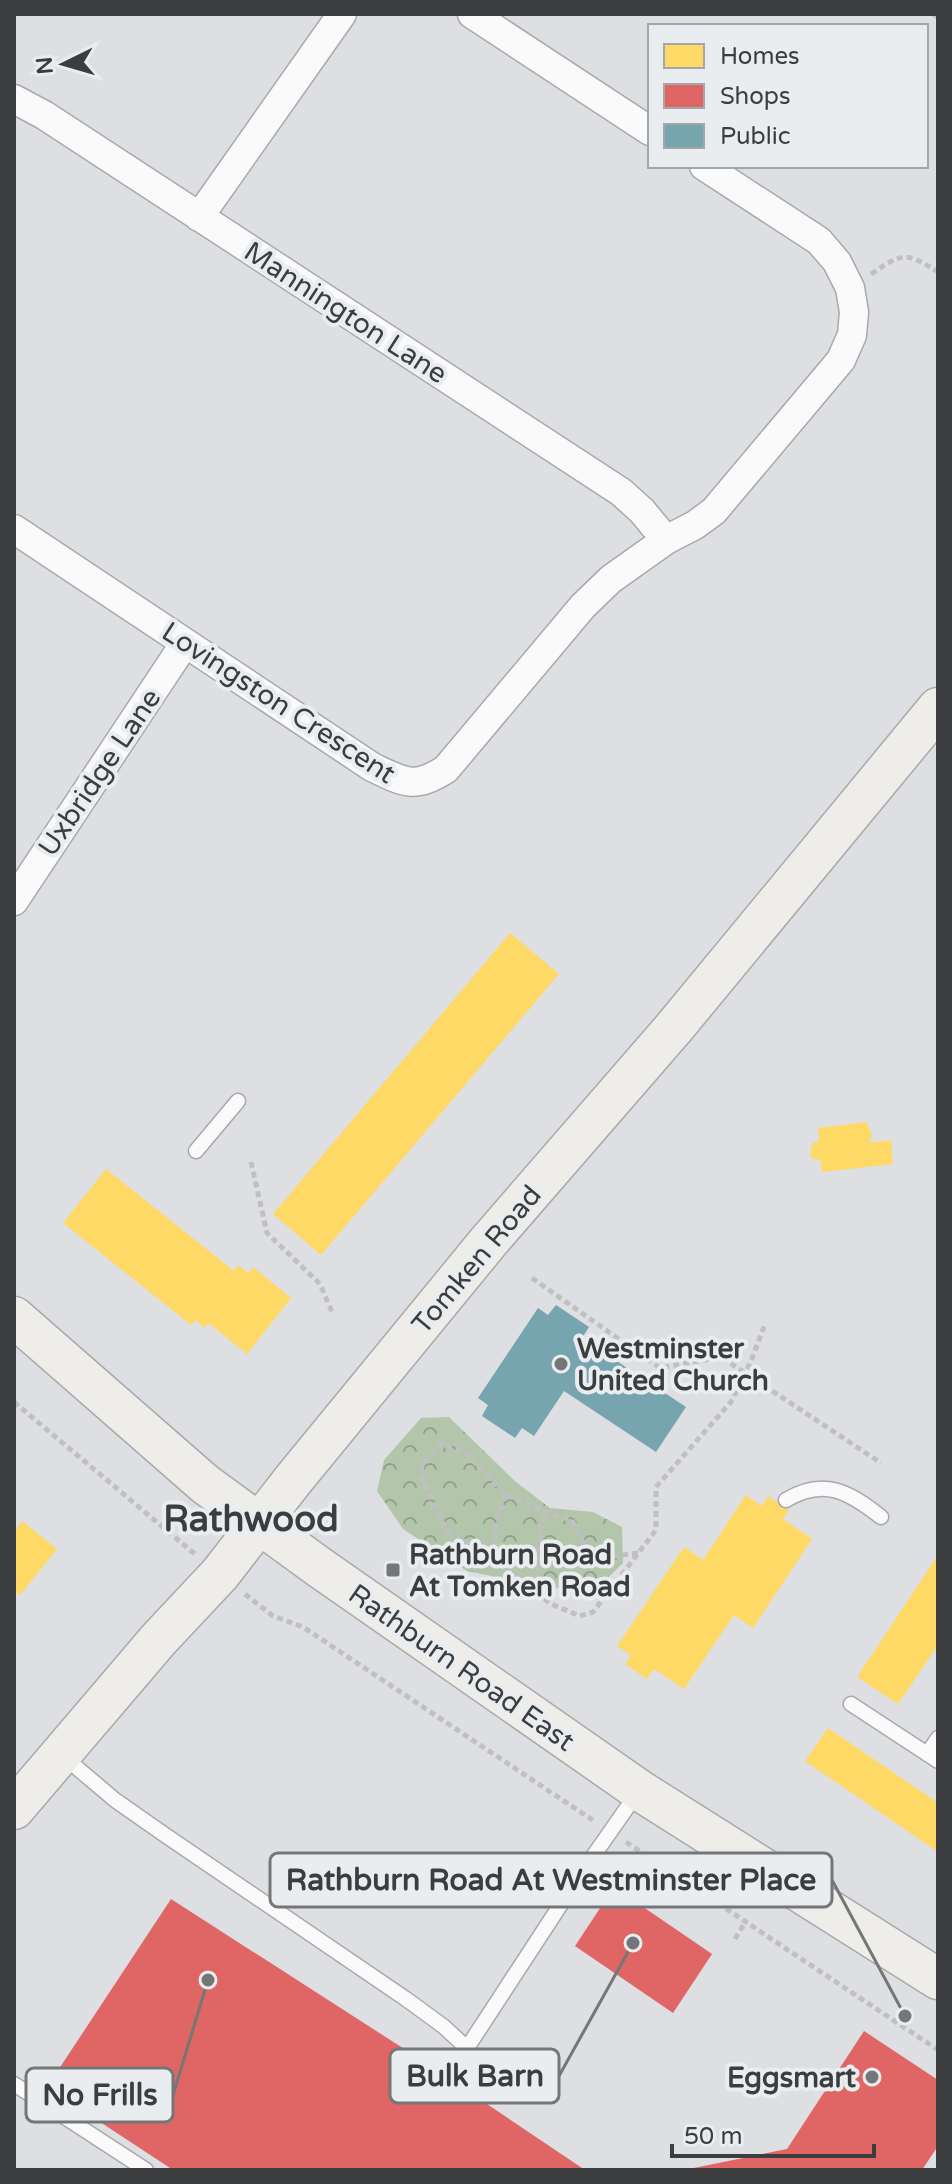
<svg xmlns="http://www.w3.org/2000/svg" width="952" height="2184" viewBox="0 0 952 2184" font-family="'Varela Round',sans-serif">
  <defs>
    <pattern id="forest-crowns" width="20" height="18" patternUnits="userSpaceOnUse" patternTransform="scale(2)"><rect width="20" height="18" fill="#b3c6ab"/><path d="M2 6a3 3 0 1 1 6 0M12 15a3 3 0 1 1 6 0" fill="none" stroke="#93a28d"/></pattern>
  </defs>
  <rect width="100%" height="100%" fill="#dddfe2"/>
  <path fill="url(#forest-crowns)" d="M449,1417L516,1482L550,1508L593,1512L622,1527L623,1563L599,1587L551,1588L467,1571L403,1529L377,1491L384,1460L421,1418Z"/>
  <path fill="#ffd966" d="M510,933L559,974L321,1255L273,1214Z
    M867,1122L872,1136L869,1143L891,1140L893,1164L822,1172L821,1161L811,1158V1147L814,1142L819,1141L818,1128Z
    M106,1169L234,1271L238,1265L248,1273L253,1267L291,1298L247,1354L208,1323L205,1328L195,1320L191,1325L63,1223Z
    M746,1495L762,1506L768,1496L789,1510L783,1519L812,1539L753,1628L734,1615L684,1689L654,1669L647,1679L625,1664L631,1655L617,1646L684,1547L703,1560Z
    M22,1521L57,1549L20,1595L14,1591V1532Z
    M938,1555V1645L898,1704L857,1677Z
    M828,1728L938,1803V1852L805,1761Z"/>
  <path fill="#e06666" d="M614,1887L712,1954L673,2013L575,1946Z
    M171,1899L423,2061L585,2170H173L47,2087Z
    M864,2031L938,2080V2146L922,2170H684L787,2149Z"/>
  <path fill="#76a5af" d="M556,1305L589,1327L582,1338L686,1407L656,1452L564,1391L534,1436L522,1428L515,1438L482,1416L488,1405L478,1398L538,1308L548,1315Z"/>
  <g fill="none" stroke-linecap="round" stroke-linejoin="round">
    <g stroke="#a8a9ab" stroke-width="17">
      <path id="lane" d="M196,1151L238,1101
        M786,1500C824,1477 849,1492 881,1517
        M851,1704L938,1761
        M927,1754L938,1738
        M63,1756L115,1800L165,1835L406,1999L443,2026L467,2048L580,1875L638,1792
        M14,2084L146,2170"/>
    </g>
    <g stroke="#a8a9ab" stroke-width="31">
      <path id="street" d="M472,14L650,131
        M14,99L44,115L621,492L642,511L666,540
        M199,217L342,14
        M14,529L372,767C404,782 414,790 446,769L583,606L611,579L666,540L695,525L714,511L841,360L852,335L854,312L850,288L837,262L819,241L704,166
        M14,901L185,643"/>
    </g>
    <g stroke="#a8a9ab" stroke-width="43">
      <path id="secondary" d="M14,1317L205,1484L319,1567L639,1790L938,1979
        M14,1809L159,1639L220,1574L293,1480L489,1241L673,1029L938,708"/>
    </g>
    <path stroke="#c0c0c2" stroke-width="5" stroke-dasharray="6 4" stroke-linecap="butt" d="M933,14L938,17
      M871,274C903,253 905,251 938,272
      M251,1162L267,1233L320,1284L333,1314
      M532,1278L660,1368L721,1357L881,1463
      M14,1402L196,1555
      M638,1553C590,1559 593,1564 572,1520L548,1513L506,1495L467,1454L441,1444L422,1466L421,1475L446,1530L493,1559L551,1604L580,1616L593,1612L656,1530V1487L731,1402L751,1361L765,1324
      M493,1559L496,1522L506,1495
      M535,1591L541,1526L548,1513
      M245,1594L273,1616L303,1627L594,1821
      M626,1842L938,2050
      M735,1939L746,1921"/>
    <use href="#lane" stroke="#fafafb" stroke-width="14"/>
    <use href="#street" stroke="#fafafb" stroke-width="28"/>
    <use href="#secondary" stroke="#efedea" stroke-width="40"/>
  </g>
  <g fill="#747677" stroke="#e9edf0" stroke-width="3">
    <circle cx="561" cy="1364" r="8"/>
    <rect x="385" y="1562" width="16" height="16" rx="4"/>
    <circle cx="872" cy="2077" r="8"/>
  </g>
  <g text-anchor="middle" stroke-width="8" stroke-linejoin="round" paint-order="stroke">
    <g font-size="28" fill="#3b3d3e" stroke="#e9edf0">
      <text transform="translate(346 312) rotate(33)" y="10">Mannington Lane</text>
      <text transform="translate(279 702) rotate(33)" y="10">Lovingston Crescent</text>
      <text transform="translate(99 772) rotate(-56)" y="10">Uxbridge Lane</text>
      <text transform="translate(476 1259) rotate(-50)" y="10">Tomken Road</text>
      <text transform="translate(462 1667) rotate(35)" y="10">Rathburn Road East</text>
    </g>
    <g font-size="28" font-weight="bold" fill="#3b3d3e" stroke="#e9edf0" text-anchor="start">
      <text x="577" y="1358">Westminster<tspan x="577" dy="32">United Church</tspan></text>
      <text x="409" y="1564">Rathburn Road<tspan x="409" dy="32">At Tomken Road</tspan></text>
      <text x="856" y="2087" text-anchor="end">Eggsmart</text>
    </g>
    <g font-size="36" font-weight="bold" fill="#3b3d3e" stroke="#e9edf0">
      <text x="251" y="1531">Rathwood</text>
    </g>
  </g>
  <path fill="none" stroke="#747677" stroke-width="3" d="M905 2016L832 1880M633 1943L559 2076M208 1980L173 2095"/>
  <g fill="#747677" stroke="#e9edf0" stroke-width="3">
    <circle cx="905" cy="2016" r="8"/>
    <circle cx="633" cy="1943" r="8"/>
    <circle cx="208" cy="1980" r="8"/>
  </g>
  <g fill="#e9edf0" stroke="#747677" stroke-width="3">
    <rect x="270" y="1853" width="562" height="54" rx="8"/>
    <rect x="390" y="2049" width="169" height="54" rx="8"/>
    <rect x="26" y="2068" width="147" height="54" rx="8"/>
  </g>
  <g font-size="30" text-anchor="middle" font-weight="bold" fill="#3b3d3e">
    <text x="551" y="1890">Rathburn Road At Westminster Place</text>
    <text x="475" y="2086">Bulk Barn</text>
    <text x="100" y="2105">No Frills</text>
  </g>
  <rect width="952" height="2184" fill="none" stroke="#3b3d3e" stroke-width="32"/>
  <rect x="648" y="24" width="280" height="144" fill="#e9edf0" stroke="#a3a7a9" stroke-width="2"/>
  <rect x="664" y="44" width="40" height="24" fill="#ffd966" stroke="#a3a7a9" stroke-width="2"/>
  <text x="720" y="64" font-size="24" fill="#3b3d3e">Homes</text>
  <rect x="664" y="84" width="40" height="24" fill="#e06666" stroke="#a3a7a9" stroke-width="2"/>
  <text x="720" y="104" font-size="24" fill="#3b3d3e">Shops</text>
  <rect x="664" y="124" width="40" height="24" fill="#76a5af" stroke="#a3a7a9" stroke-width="2"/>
  <text x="720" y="144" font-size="24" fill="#3b3d3e">Public</text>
  <g transform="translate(64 64) rotate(265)" stroke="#e9edf0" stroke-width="6" paint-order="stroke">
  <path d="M0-6L14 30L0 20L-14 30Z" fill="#3b3d3e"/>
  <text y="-12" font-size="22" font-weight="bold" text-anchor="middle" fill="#3b3d3e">N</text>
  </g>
  <path d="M672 2144v12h202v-12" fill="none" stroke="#3b3d3e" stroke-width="4"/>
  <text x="684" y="2144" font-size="24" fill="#3b3d3e" stroke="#e9edf0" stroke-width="6" paint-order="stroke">50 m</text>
</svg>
